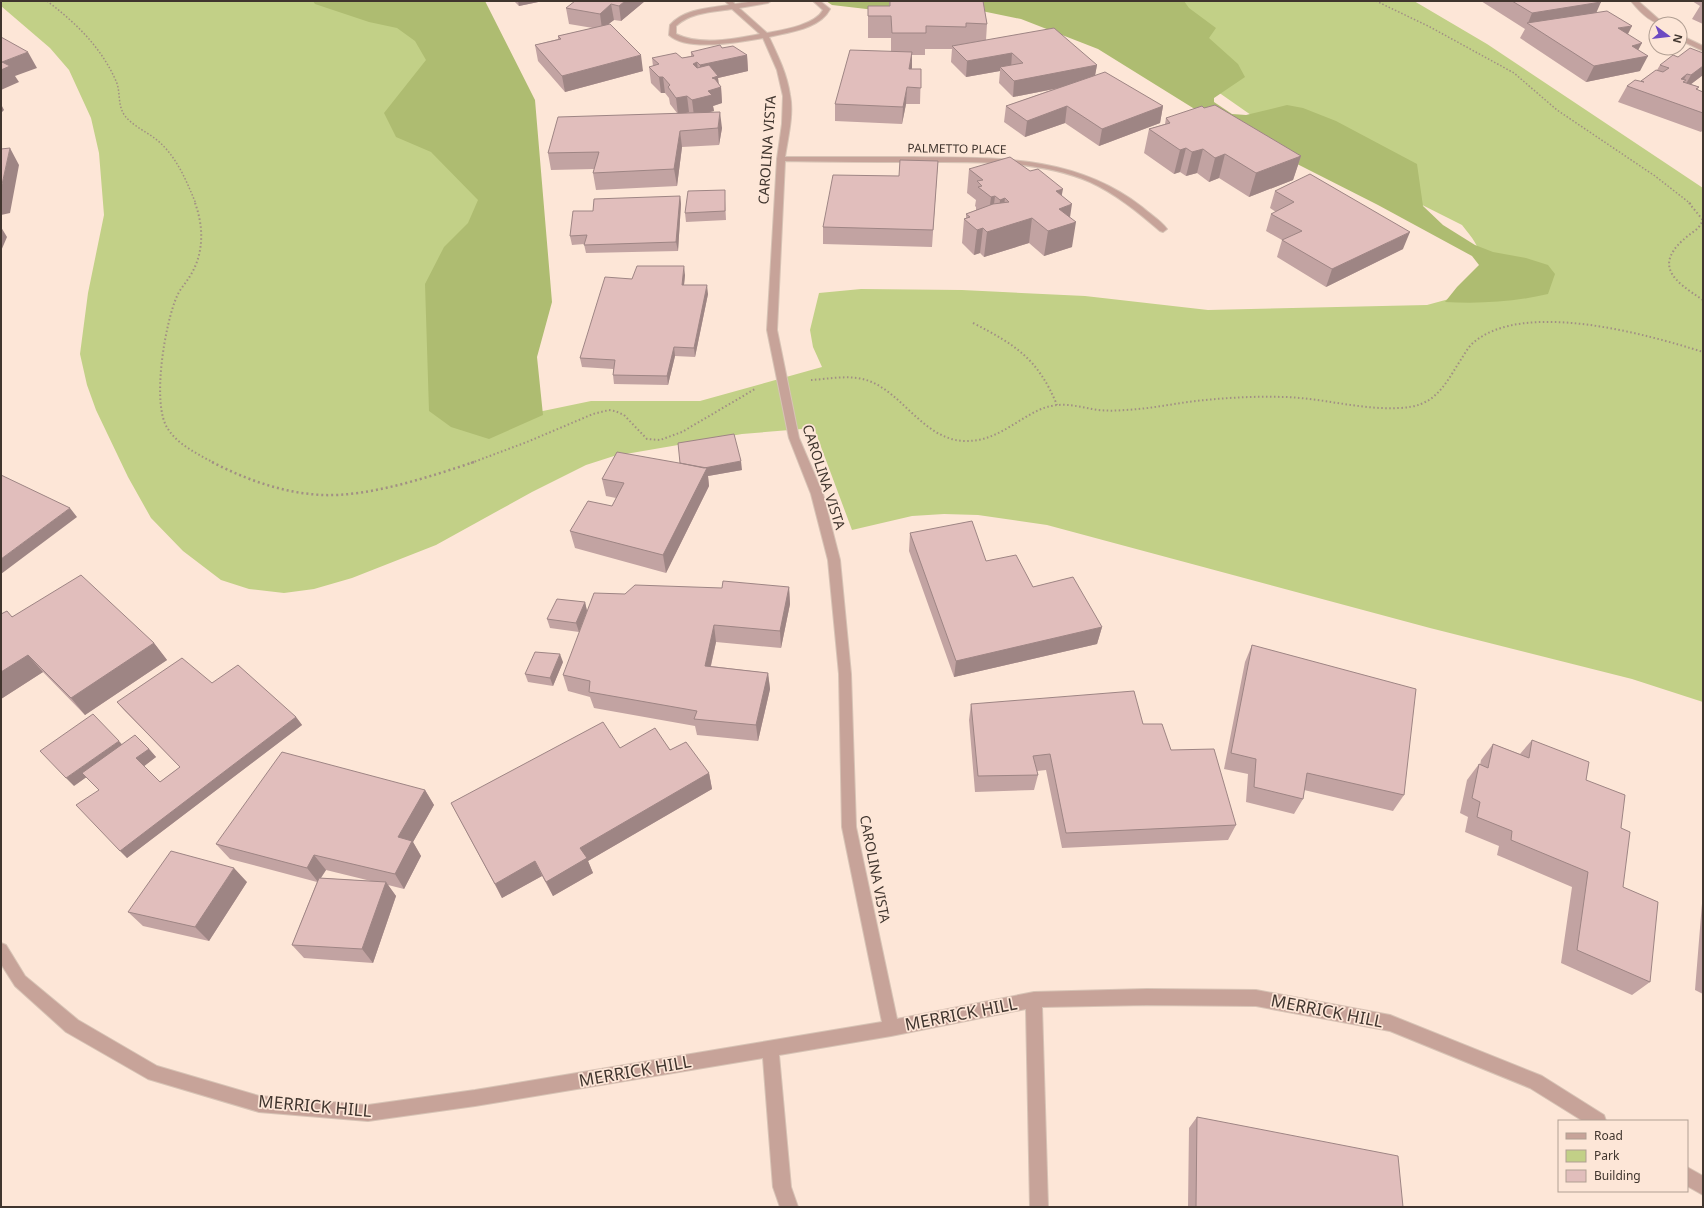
<svg xmlns="http://www.w3.org/2000/svg" width="1704" height="1208" viewBox="0 0 1704 1208" font-family="'Noto Sans',sans-serif">
  <rect width="100%" height="100%" fill="#fde6d7"/>
  <path fill="#c2d087" d="M1,1H452L464,18L499,420L591,401H700L822,367L813,347L810,330L819,293L861,289L962,290L1085,296L1208,310L1427,305L1460,296L1483,277C1481,250 1479,246 1462,225L1271,129L1198,78L1133,1H1414L1487,44L1703,188V702L1632,679L1430,628L1047,525L978,515L944,514L912,516L852,530L814,428L742,434L614,456L586,465L532,492L436,545L352,578L314,589L284,593L249,589L221,580L183,551L151,518L128,477L96,410L87,385L80,354L88,293L104,215L99,153L91,118L69,70L50,48L1,6Z"/>
  <path fill="#aebc71" d="M313,1H485L535,100L552,302L537,357L543,415L489,439L451,427L429,411L425,284L444,247L468,223L478,200L431,152L396,137L384,113L426,60L415,41L397,28L369,22L315,4Z
    M826,1H1184L1189,8L1216,28L1209,38L1238,64L1245,77L1214,98V102L1232,114L1246,115L1287,105L1303,108L1336,121L1417,164L1423,206L1443,225L1475,245L1493,252L1526,258L1548,265L1555,274L1548,294C1514,302 1480,304 1445,302L1457,287L1479,265L1472,256L1378,205L1222,126L1098,49L1021,19L948,4L875,10L832,5Z"/>
  <g fill="none" stroke-linecap="round" stroke-linejoin="round">
    <g stroke="#d7c3b5" stroke-width="2">
      <path id="street" d="M725,1H732L735,4L755,1H771L768,3L739,8L767,33C783,30 815,25 823,10L813,1H820L830,9C820,29 789,32 769,37C778,56 787,74 790,95C794,114 788,137 785,157C828,157 870,157 913,157C994,158 1074,154 1142,207C1150,214 1161,221 1167,229L1163,232L1160,231C1138,212 1116,194 1090,182C1039,160 980,162 925,162C878,162 832,162 785,161L777,330L799,438L823,494L840,560L851,674L856,827L897,1019L1034,992L1147,989L1256,990L1390,1015L1542,1076L1604,1115L1606,1121H1583L1530,1088L1390,1031L1256,1006L1147,1005L1042,1007L1048,1207H1030L1026,1009L891,1036L779,1055L791,1187L798,1207H780L773,1187L763,1058L475,1106L368,1121L259,1112L148,1079L66,1032L15,986L1,964V943L6,945L25,976L78,1020L157,1066L259,1096L368,1105L475,1090L882,1022L842,827L839,674L828,560L811,494L789,438L767,330L777,159L782,124L783,96L777,70L763,38C740,42 687,52 669,35L670,25C684,9 709,8 729,5ZM732,9L760,34C733,39 701,46 676,34V26C691,12 713,12 732,9Z
        M1631,1H1638L1664,24C1651,24 1639,11 1631,1Z
        M1680,35L1703,46V51L1680,40Z
        M1687,1167L1703,1176V1195L1687,1186Z"/>
    </g>
    <path stroke="#a18f84" stroke-width="1.5" stroke-dasharray="1.5 2" stroke-linecap="butt" d="M47,1C76,23 101,47 116,81C121,92 117,105 125,116C133,126 147,132 157,140C177,157 186,180 196,204
      M1376,1L1430,27L1514,73L1557,110L1655,176L1691,204"/>
    <path stroke="#a18f84" stroke-width="2" stroke-dasharray="1.5 2.5" stroke-linecap="butt" d="M195,203C204,227 204,254 190,276C186,283 180,289 177,296C165,323 151,405 168,429C178,445 198,454 214,463
      M1689,203L1702,219C1702,227 1694,231 1689,235C1651,265 1674,281 1703,300
      M973,323C1016,345 1038,359 1057,405
      M811,380C829,379 851,374 869,381C904,394 924,440 965,441C1004,442 1026,407 1058,405C1069,404 1081,407 1092,409C1103,411 1114,411 1125,410C1147,409 1167,405 1188,402C1219,398 1252,396 1284,397C1323,398 1360,410 1399,408C1434,407 1443,388 1460,361C1464,355 1468,347 1474,342C1525,300 1646,334 1703,352
      M471,463L527,442L593,414L609,410L615,411L624,415L647,439L660,440L682,432L755,389"/>
    <path stroke="#a18f84" stroke-width="2.5" stroke-dasharray="2 3" stroke-linecap="butt" d="M212,462C247,480 283,493 322,495C369,497 429,477 474,462"/>
    <use href="#street" fill="#c7a399" fill-rule="evenodd"/>
  </g>
  <path fill="#c2a3a2" fill-rule="evenodd" d="M514,1H543L519,6Z
    M645,1L621,21L614,20L608,24L643,71L565,92L538,61L535,45L558,39V36L593,28L569,24L566,8Z
    M889,1H983L987,24L986,40L1097,65L1095,75L1163,106L1160,123L1099,146L1065,123L1025,137L1004,122L1006,106L1054,89L1013,97L999,83L1000,71L966,77L951,62L952,49H925V55H912L911,69H921L920,104H906L902,124L835,121V104L891,51V38H868V6H889Z
    M1481,1H1599L1596,12L1628,35L1638,50L1640,71L1586,82L1520,38L1525,29Z
    M1692,1H1703V24L1692,19L1700,6Z
    M722,48L747,55L748,71L718,78L719,85L721,87L722,103L713,106L714,111L709,112L722,128L719,145L682,147L677,186L596,190L593,173L594,169L551,170L548,153L677,113L670,104L669,98L665,93H661L651,83L649,67L653,66L652,58H682L691,56V52Z
    M1703,53V75L1691,84L1699,87L1697,90L1703,92V130L1701,132L1618,102L1627,86L1641,81L1657,70L1660,65L1678,57Z
    M1166,118L1301,156L1293,180L1249,197L1219,178L1209,182L1197,173L1186,176L1180,172L1174,174L1144,153L1149,129L1165,124Z
    M938,161L932,247L823,244V227L899,176Z
    M969,169L1061,195L1070,218L1072,247L1044,256L1029,243L984,257L980,253L974,255L962,243L964,219L966,218V214L976,210V207L975,206L976,200L967,193Z
    M725,190V199L726,220L686,222L685,213Z
    M1275,191L1403,249L1326,287L1277,257L1282,240L1266,231L1271,214L1276,212L1270,208Z
    M680,196L681,204L678,251L586,253L584,244L572,245L570,236L593,211Z
    M685,275L684,285L708,294L695,357L675,356L668,385L614,384L613,375V369L582,367L580,358L632,279Z
    M680,463L742,470L708,476L709,486L666,573L575,548L570,531L612,506L616,498L606,496L602,479Z
    M910,533L986,561L1033,587L1102,627L1097,644L954,677L909,551Z
    M789,587L790,604L781,648L716,642L711,666L768,673L770,689L758,741L697,735L695,726L594,708L590,697L568,691L563,675L625,594L722,588Z
    M585,602L587,611L579,632L550,628L547,619Z
    M1,614L154,643L167,660L85,715L43,672L1,699Z
    M1252,645L1404,795L1393,811L1304,790L1303,799L1294,814L1246,802L1248,774L1224,769L1245,662Z
    M563,662L553,686L528,682L525,674Z
    M212,683L296,717L302,725L127,858L99,790L86,777L74,786L122,744L149,749L156,757L144,766L160,782L180,767L124,710L117,702Z
    M971,704L1143,724L1171,750L1236,825L1228,840L1062,848L1046,770L1037,771L1038,775L1034,790L975,792L969,720Z
    M1532,740L1586,780L1621,828L1623,887L1650,982L1632,995L1561,963L1572,887L1497,855L1499,846L1465,832L1468,817L1460,813L1467,780L1479,764L1480,765L1481,760L1493,744L1520,754Z
    M620,748L670,750L709,773L712,789L588,861L593,873L553,896L542,876L502,898L451,803Z
    M425,790L434,805L413,842L421,856L404,889L388,885L396,896L373,963L304,958L292,945L317,882L230,859L216,844ZM326,870L371,881L321,878Z
    M247,882L209,941L143,926L128,912Z
    M1703,891V994L1695,990Z
    M1197,1117L1403,1207H1188L1189,1128Z"/>
  <path fill="#9e8584" d="M518,1H543L519,6Z
    M625,1H645L621,21L619,6Z
    M1601,2L1594,18L1528,23L1532,13Z
    M611,4L614,20L602,29L600,14Z
    M1632,26L1624,42L1618,28Z
    M1642,43L1634,58L1648,56L1640,71L1586,82L1594,66L1632,46Z
    M28,52L37,68L15,76L19,82L1,90V70L2,62Z
    M912,52V68L908,85L909,69Z
    M1012,53L1011,69L1000,67V71L966,77L967,61Z
    M641,55L643,71L565,92L562,76Z
    M747,55L748,71L718,78L719,88L721,87L722,103L713,106L714,111L694,116L692,100L701,81L700,65Z
    M697,62L699,78L693,64Z
    M1097,65L1094,81L1013,97L1014,81Z
    M1703,66V75L1682,91L1691,75Z
    M1687,74L1678,90L1681,79Z
    M659,77H663L665,93H661Z
    M907,87L906,104L902,124L903,107Z
    M687,96L689,112L678,115L676,98Z
    M1,104L4,110L1,113Z
    M1067,106L1065,123L1025,137L1027,121Z
    M1163,106L1160,123L1099,146L1102,129Z
    M720,112L722,128L719,145L718,128Z
    M680,131L682,147L677,186L674,169Z
    M10,148L19,165L10,213L1,215V189Z
    M1186,148L1180,172L1174,174L1180,150Z
    M1203,149L1197,173L1186,176L1192,152Z
    M1225,154L1219,178L1209,182L1215,158Z
    M1301,156L1293,180L1249,197L1256,173Z
    M1063,189L1059,209L1072,204L1069,224L1076,222L1072,247L1044,256L1048,231L1056,191Z
    M680,196L681,204L678,251L676,242Z
    M995,196L992,220L988,221L991,197Z
    M1005,198L1002,223L998,224L1000,200Z
    M1032,218L1029,243L984,257L987,232Z
    M1,227L7,237L1,251Z
    M983,228L980,253L974,255L977,230Z
    M1410,232L1403,249L1326,287L1332,269Z
    M684,266L685,275L683,294L682,285Z
    M707,285L708,294L695,357L694,348Z
    M674,347L675,356L668,385L667,376Z
    M741,461L742,470L708,476L709,486L666,573L663,555L681,472Z
    M70,508L77,517L1,574V559Z
    M789,587L790,604L781,648L780,631Z
    M585,602L587,611L579,632L576,623Z
    M714,625L716,642L707,682L705,666Z
    M1102,627L1097,644L954,677L956,661Z
    M154,643L167,660L85,715L71,698Z
    M560,654L563,662L553,686L550,678Z
    M28,655L43,672L1,699V672Z
    M768,673L770,689L758,741L756,725Z
    M296,717L302,725L127,858L120,851Z
    M119,741L126,749L74,786L66,778Z
    M149,749L156,757L143,767L136,758Z
    M709,773L712,789L588,861L593,873L553,896L546,882L580,848Z
    M425,790L434,805L413,842L421,856L404,889L395,874L398,837Z
    M314,855L326,870L318,882L307,868Z
    M535,861L542,876L502,898L495,884Z
    M234,868L247,882L209,941L195,927Z
    M386,882L396,896L373,963L362,949Z"/>
  <path fill="#e1bebc" stroke="#9e8584" d="M575,1H625L619,6L611,4L600,14L566,8Z
    M890,1H983L987,24L966,23V27L926,26V33H892L891,16H868V6H890Z
    M1512,1H1599L1601,2L1532,13Z
    M1607,11L1632,26L1618,28L1642,43L1632,46L1648,56L1594,66L1527,23Z
    M610,24L641,55L562,76L535,45L561,39L558,36Z
    M1054,28L1097,65L1014,81L1000,67L1023,63L1012,53L967,61L952,46Z
    M1,37L28,52L2,62L10,66L1,70Z
    M720,45L722,48L733,46L747,55L700,65L697,62L693,64L697,68L709,65L718,76L712,78L715,79L721,87L708,91L712,95L692,100L687,96L676,98L668,87L670,85L663,77H659L649,67L659,64L652,58L676,53L682,58L694,56L691,52Z
    M1690,48L1703,53V66L1691,75L1687,74L1681,79L1686,80L1683,82L1699,87L1696,89L1703,92V113L1627,86L1635,80L1644,82L1641,81L1656,70L1663,72L1669,68L1660,65L1673,55L1678,57Z
    M850,50L912,52L909,69H921V88L907,87L903,107L835,104Z
    M1105,72L1163,106L1102,129L1067,106L1027,121L1006,106Z
    M1215,105L1301,156L1256,173L1225,154L1215,158L1203,149L1192,152L1186,148L1180,150L1149,129L1170,123L1166,118L1202,106L1204,108Z
    M720,112L718,128L680,131L674,169L593,173L599,152L548,153L558,117Z
    M10,148L1,189V149Z
    M1010,157L1030,171L1038,169L1063,189L1056,191L1072,204L1059,209L1076,222L1048,231L1032,218L987,232L983,228L977,230L964,219L970,217L966,214L993,204L1009,202L1005,198L1000,200L995,196L991,197L978,187L982,186L977,181L983,180L969,169Z
    M900,160L938,161L933,230L823,227L833,175L899,176Z
    M1310,174L1410,232L1332,269L1282,240L1302,231L1271,214L1294,202L1275,191Z
    M725,190V211L685,213L688,191Z
    M680,196L676,242L584,245L587,235L570,236L573,211H593L594,199Z
    M637,266H684L682,285H707L694,348L674,347L667,376L613,375L615,360L580,358L605,277L632,279Z
    M734,434L741,461L704,468L680,463L678,443Z
    M617,452L707,468L663,555L570,531L588,501L612,506L624,483L602,479Z
    M1,475L70,508L1,559Z
    M972,521L986,561L1016,555L1033,587L1073,577L1102,627L956,661L910,533Z
    M81,575L154,643L71,698L28,655L1,672V614L7,611L12,617Z
    M723,581L789,587L780,631L714,625L705,666L768,673L756,725L694,719L697,711L589,692L590,681L563,675L594,593L625,594L635,585L722,588Z
    M557,599L585,602L576,623L547,619Z
    M1252,645L1416,689L1404,795L1307,773L1303,799L1254,787L1256,759L1231,753Z
    M535,652L560,654L550,678L525,674Z
    M182,658L212,683L238,665L296,717L120,851L76,805L99,790L82,773L135,735L149,749L136,758L160,782L180,767L117,702Z
    M1134,691L1143,724H1162L1171,750L1214,749L1236,825L1066,833L1050,754L1033,756L1038,775L978,776L971,704Z
    M93,714L119,741L66,778L40,751Z
    M603,722L620,748L655,728L670,750L686,742L709,773L580,848L587,858L546,882L535,861L495,884L451,803Z
    M1532,740L1589,762L1586,780L1625,795L1621,828L1630,832L1623,887L1658,902L1650,982L1577,950L1588,872L1511,840L1512,831L1477,817L1480,802L1472,798L1479,764L1488,768L1493,744L1529,758Z
    M282,752L425,790L398,837L412,841L395,874L314,855L307,868L216,844Z
    M171,851L234,868L195,927L128,912Z
    M319,878L386,882L362,949L292,945Z
    M1197,1117L1398,1156L1403,1207H1196Z"/>
  <g text-anchor="middle" stroke-width="3.5" stroke-linejoin="round" paint-order="stroke">
    <g font-size="12" fill="#40352e" stroke="#fde6d7">
      <text transform="translate(957 149) rotate(1)" y="4">PALMETTO PLACE</text>
    </g>
    <g font-size="14" fill="#40352e" stroke="#fde6d7">
      <text transform="translate(767 150) rotate(-86)" y="5">CAROLINA VISTA</text>
      <text transform="translate(824 477) rotate(72)" y="5">CAROLINA VISTA</text>
      <text transform="translate(875 869) rotate(79)" y="5">CAROLINA VISTA</text>
    </g>
    <g font-size="17" fill="#40352e" stroke="#fde6d7">
      <text transform="translate(1327 1011) rotate(11)" y="6">MERRICK HILL</text>
      <text transform="translate(961 1014) rotate(-11)" y="6">MERRICK HILL</text>
      <text transform="translate(635 1071) rotate(-10)" y="6">MERRICK HILL</text>
      <text transform="translate(315 1106) rotate(5)" y="6">MERRICK HILL</text>
    </g>
  </g>
  <rect width="1704" height="1208" fill="none" stroke="#40352e" stroke-width="4"/>
  <rect x="1558" y="1120" width="130" height="72" fill="#fde6d7" stroke="#b19f93"/>
  <rect x="1566" y="1133" width="20" height="6" fill="#c7a399" stroke="#b19f93"/>
  <text x="1594" y="1140" font-size="12" fill="#40352e">Road</text>
  <rect x="1566" y="1150" width="20" height="12" fill="#c2d087" stroke="#b19f93"/>
  <text x="1594" y="1160" font-size="12" fill="#40352e">Park</text>
  <rect x="1566" y="1170" width="20" height="12" fill="#e1bebc" stroke="#b19f93"/>
  <text x="1594" y="1180" font-size="12" fill="#40352e">Building</text>
  <g transform="translate(1668 36) rotate(105)"><circle r="19" fill="#fde6d7" stroke="#b19f93"/>
  <path d="M0-3L7 15L0 10L-7 15Z" fill="#6d4ac2"/>
  <text y="-6" font-size="11" font-weight="bold" text-anchor="middle" fill="#40352e">N</text>
  </g>
</svg>
